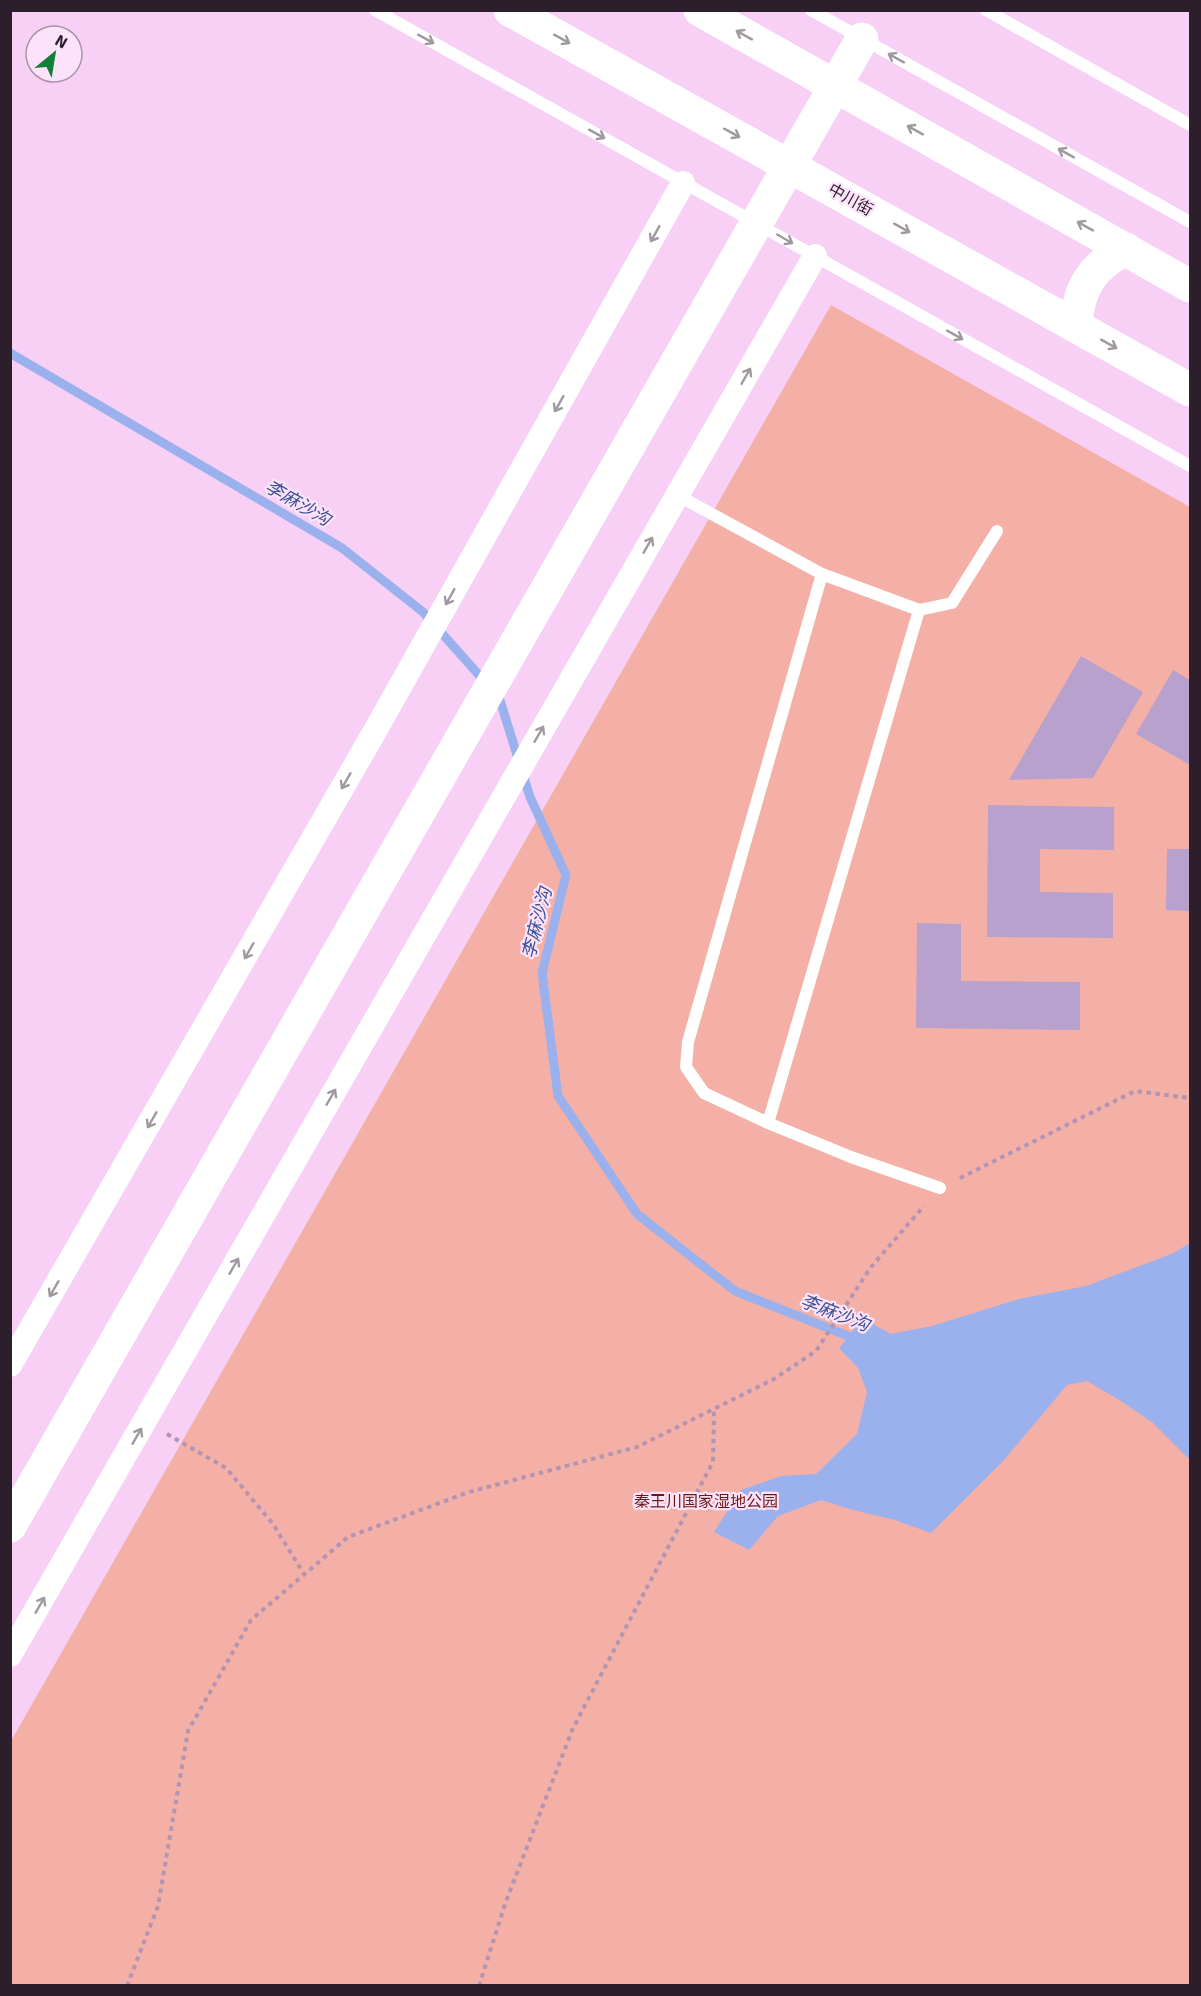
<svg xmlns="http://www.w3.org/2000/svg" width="1201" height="1996" viewBox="0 0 1201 1996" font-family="Signika,'Noto Sans SC',sans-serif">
  <rect width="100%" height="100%" fill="#f8d0f6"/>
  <path fill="#f4b0a6" d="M831,305L1190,507V1985L11,1986V1741Z"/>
  <path fill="#9ab1ed" d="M1190,1243V1460L1153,1423L1121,1401L1087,1381L1067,1385L1004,1460L931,1533L895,1520L853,1510L821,1500L778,1516L749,1550L714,1532L741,1490L781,1476L816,1474L857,1434L867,1392L858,1368L839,1348L863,1319L891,1334L932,1326L1019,1299L1086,1286L1174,1253Z"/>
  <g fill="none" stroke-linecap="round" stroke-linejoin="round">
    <path stroke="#9ab1ed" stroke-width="9" d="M10,353L342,548L423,612L486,683
      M496,693L499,697L530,797L566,875L542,973L558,1096L637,1214L735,1291L858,1340"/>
  </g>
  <path fill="#b8a1cd" d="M1081,656L1143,692L1093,778L1009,780Z
    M1173,670L1190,680V765L1136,734Z
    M988,805L1114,807V850L1040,849V892L1113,893V938L987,937Z
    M1167,849H1190V911L1166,910Z
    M917,923L961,924V981L1080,982V1030L916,1028Z"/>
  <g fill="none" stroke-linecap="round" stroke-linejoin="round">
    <path stroke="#b394b2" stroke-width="4" stroke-dasharray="4.5 4.5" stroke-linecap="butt" d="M960,1178L1135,1091L1190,1098
      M167,1434L226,1468L273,1524L304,1574
      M127,1986L158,1906L188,1731L251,1620L348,1537L469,1492L637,1447L774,1379L816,1351L871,1267L924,1206
      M479,1986L505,1904L573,1728L713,1462L714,1409"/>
    <path stroke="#fff" stroke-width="12" d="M375,10L1190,466
      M811,10L1190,222
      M986,10L1190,125
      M677,495L822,574L919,610L952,603L997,531
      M822,574L688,1042L686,1067L704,1093L768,1123L851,1157L940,1188
      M768,1123L919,610"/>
    <path stroke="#fff" stroke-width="24" d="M10,1365L375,731L683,183
      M10,1655L815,256"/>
    <path stroke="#fff" stroke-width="33" d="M510,10L1190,390
      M700,10L1190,286
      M1076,326C1078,288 1092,266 1126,249
      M10,1526L862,39"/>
  </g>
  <defs><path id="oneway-shaft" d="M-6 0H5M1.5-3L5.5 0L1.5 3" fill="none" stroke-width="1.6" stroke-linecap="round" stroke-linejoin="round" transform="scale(1.5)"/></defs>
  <g stroke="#a09aa0">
    <use href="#oneway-shaft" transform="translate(744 35) rotate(-151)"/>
    <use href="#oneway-shaft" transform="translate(426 39) rotate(29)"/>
    <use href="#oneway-shaft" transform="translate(562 39) rotate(29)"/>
    <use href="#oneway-shaft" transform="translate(896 58) rotate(-151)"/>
    <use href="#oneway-shaft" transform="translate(915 130) rotate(-151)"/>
    <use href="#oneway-shaft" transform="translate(732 133) rotate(29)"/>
    <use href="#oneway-shaft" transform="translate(597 134) rotate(29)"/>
    <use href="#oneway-shaft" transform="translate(1066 153) rotate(-151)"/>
    <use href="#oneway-shaft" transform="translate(1085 226) rotate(-151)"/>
    <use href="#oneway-shaft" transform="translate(902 228) rotate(29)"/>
    <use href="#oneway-shaft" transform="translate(655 234) rotate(119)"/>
    <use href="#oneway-shaft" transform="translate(785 239) rotate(30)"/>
    <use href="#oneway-shaft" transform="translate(955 335) rotate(29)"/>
    <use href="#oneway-shaft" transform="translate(1109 344) rotate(29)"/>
    <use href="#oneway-shaft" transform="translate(746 376) rotate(-60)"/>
    <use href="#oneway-shaft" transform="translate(559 404) rotate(119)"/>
    <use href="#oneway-shaft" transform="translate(648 545) rotate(-60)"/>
    <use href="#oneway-shaft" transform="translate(450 597) rotate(119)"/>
    <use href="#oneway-shaft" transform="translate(539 734) rotate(-60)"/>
    <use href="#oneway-shaft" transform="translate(346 781) rotate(120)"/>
    <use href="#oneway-shaft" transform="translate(249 951) rotate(120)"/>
    <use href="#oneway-shaft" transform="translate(331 1097) rotate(-60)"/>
    <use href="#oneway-shaft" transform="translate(152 1120) rotate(120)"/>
    <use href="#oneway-shaft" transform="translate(234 1266) rotate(-60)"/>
    <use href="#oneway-shaft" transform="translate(54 1289) rotate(120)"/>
    <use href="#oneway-shaft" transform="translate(137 1436) rotate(-60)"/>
    <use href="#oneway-shaft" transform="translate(40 1605) rotate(-60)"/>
  </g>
  <g text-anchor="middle" stroke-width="4.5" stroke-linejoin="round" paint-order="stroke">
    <g font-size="16" fill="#2d1e2c" stroke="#fce3fa">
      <text transform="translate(851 199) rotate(29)" y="6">中川街</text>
    </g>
    <g font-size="16" fill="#6e1813" stroke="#fce3fa">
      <text x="706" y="1507">秦王川国家湿地公园</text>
    </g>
    <g font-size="18" font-style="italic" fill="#3a5199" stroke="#fce3fa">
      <text transform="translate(298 503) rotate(30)" y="6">李麻沙沟</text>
      <text transform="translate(537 923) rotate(-76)" y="6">李麻沙沟</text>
      <text transform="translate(835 1313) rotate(21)" y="6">李麻沙沟</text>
    </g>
  </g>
  <rect width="1201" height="1996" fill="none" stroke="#2d1e2c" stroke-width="24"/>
  <g transform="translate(54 54) rotate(30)"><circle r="28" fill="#fce3fa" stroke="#a994a8" stroke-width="1.5"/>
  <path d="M0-4.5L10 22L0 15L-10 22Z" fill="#128037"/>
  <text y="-9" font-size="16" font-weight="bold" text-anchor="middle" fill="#2d1e2c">N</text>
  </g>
</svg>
